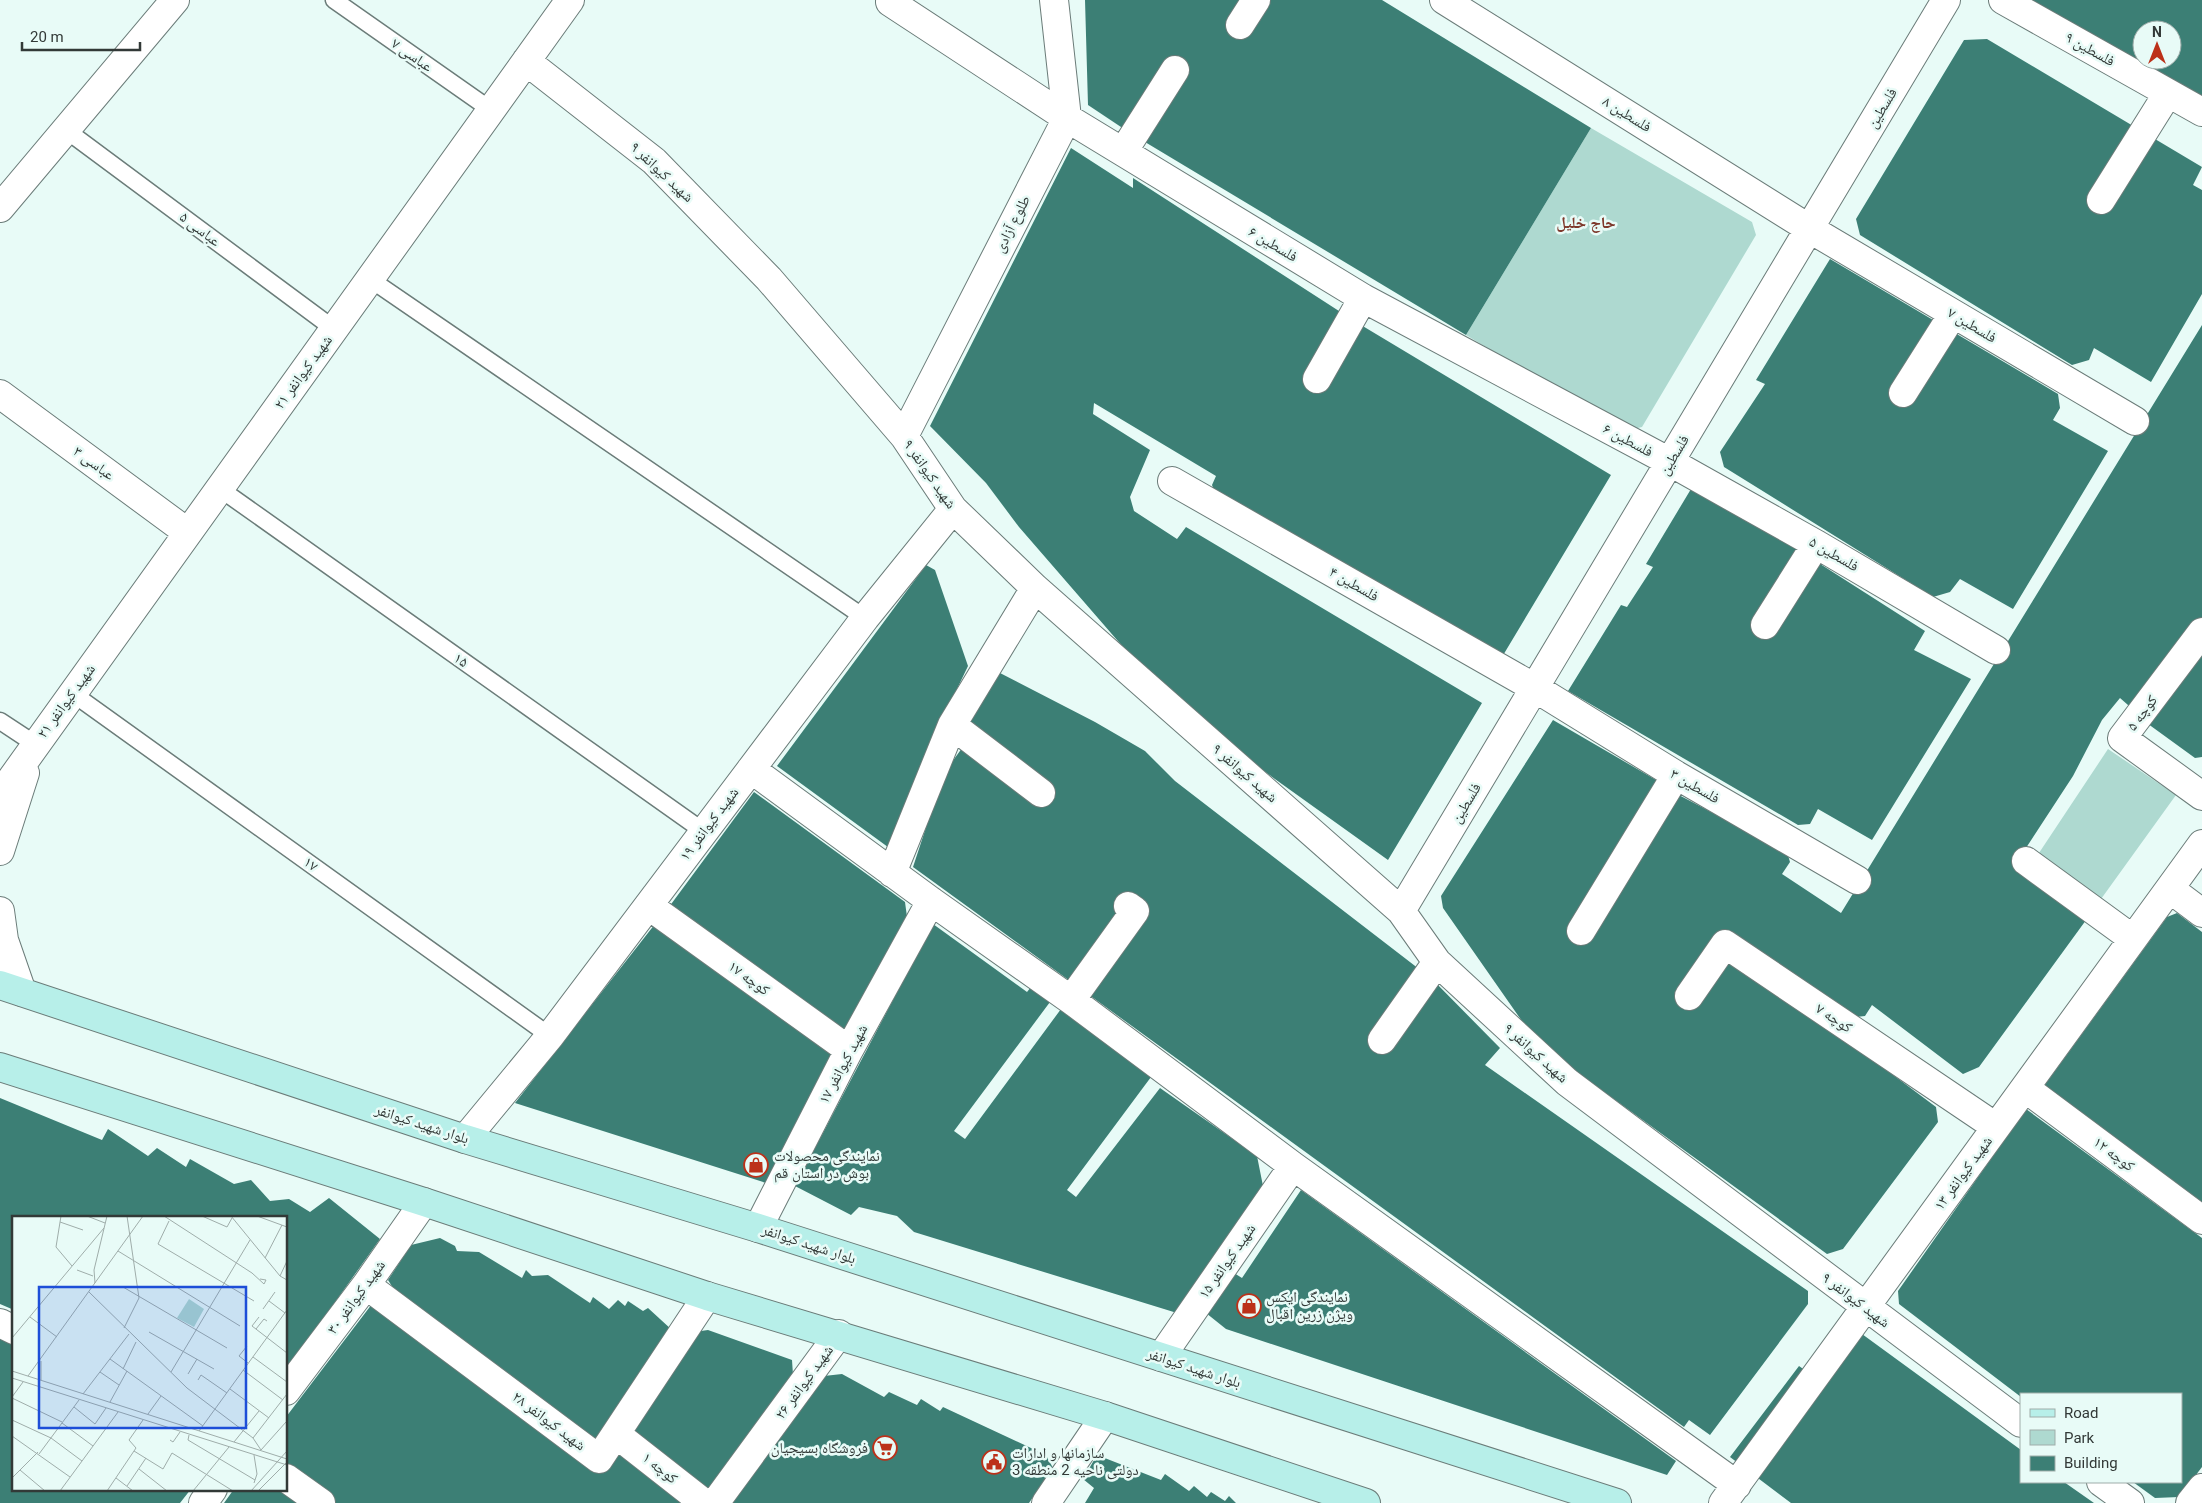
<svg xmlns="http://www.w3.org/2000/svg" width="2202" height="1503" viewBox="0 0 2202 1503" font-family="Roboto,'Noto Naskh Arabic',sans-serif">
  <rect width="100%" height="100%" fill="#e8fbf7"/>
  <path fill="#aed9d0" d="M1591,128L1752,222L1756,235L1642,427L1625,431L1466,335Z
    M2108,749L2176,795L2096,906L2035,859Z"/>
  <path fill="#3c7f75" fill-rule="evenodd" d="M1085,0H1382L1591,128L1466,335L1130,133L1088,105Z
    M1993,0H2202V127L2159,102ZM2142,30H2172V60H2142Z
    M1987,39L2202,167L2193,185L2202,190V294L2151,382L2094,348L2089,360L2072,365L1860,235L1856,219L1964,40Z
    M1071,148L1133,188V178L1356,322L1611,475L1499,662L1221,510L1212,485L1216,476L1094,403L1093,414L1150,450L1130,497L1134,511L1177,539L1186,527L1482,703L1388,860L1176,708L1019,527L986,483L930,426Z
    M1830,259L2058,394L2060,408L2053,420L2108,451L2013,609L1960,579L1950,592L1933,597L1724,467L1720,452L1765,384L1756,380Z
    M2202,325V621L2136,712L2120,698L2102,720L2073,776L2024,851L2089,916L1979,1067L1963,1074L1872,1005L1865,1016L1856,1017L1726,957L1849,1042L1936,1107L1938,1122L1843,1249L1827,1254L1538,1044L1443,908L1441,896L1553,720L1663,784L1675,793L1787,852L1790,862L1782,874L1841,913Z
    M1691,489L1803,553L1925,631L1914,650L1971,679L1872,840L1818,809L1810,824L1798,825L1568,691L1621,605L1627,607L1653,567L1646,564Z
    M926,565L935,570L968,666L945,714L892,850L777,766Z
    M2202,646V757L2195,758L2144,721Z
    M1000,673L1095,722L1145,751L1175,781L1432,979L1500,1048L1485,1065L1808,1291V1304L1710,1435L1689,1420L1684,1427L1662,1411L913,867L944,773L965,744V730Z
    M754,792L905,902L907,917L844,1035L669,907Z
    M2177,913L2202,932V1202L2044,1086L2167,917Z
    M655,924L833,1055L766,1183L515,1103Z
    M933,924L1027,992L1031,987L1050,1002L954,1131L965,1139L1061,1009L1151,1077L1067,1190L1071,1193L1076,1197L1160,1088L1257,1156L1263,1186L1177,1313L914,1232L897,1216L859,1207L851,1215L795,1186Z
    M0,1098L102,1140L108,1129L148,1156L157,1148L186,1167L190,1159L234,1184L251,1180L270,1201L289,1199L310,1212L329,1198L380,1239L286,1371V1217H14V1310L0,1304Z
    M2026,1109L2202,1238V1467L2179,1497L2155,1498L2133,1482H2181V1394H2021V1397L1899,1304L1898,1291Z
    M1301,1190L1676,1461L1667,1475L1226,1329L1206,1313L1234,1273L1242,1278Z
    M440,1238L455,1246L457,1251L479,1252L522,1278L526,1270L532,1276L548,1275L590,1303L593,1297L609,1309L618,1300L625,1306L628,1301L643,1311L648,1308L672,1330L598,1444L395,1291L388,1280L411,1245Z
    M372,1304L597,1464L621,1446L696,1503H336L286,1466V1417Z
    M1851,1326L2021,1450V1482H2064L2094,1503H1791L1730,1457L1799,1366L1816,1378Z
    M708,1330L792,1360L793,1375L708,1497L626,1433L694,1332Z
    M0,1337L14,1343V1489H191L180,1503H0Z
    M842,1374L884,1397L889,1392L917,1405L921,1399L940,1411L943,1407L1046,1455L1053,1468L1029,1503H730L824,1376Z
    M1097,1455L1161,1480L1165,1474L1189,1491L1194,1486L1207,1497L1211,1492L1225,1501L1229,1496L1236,1503H1085L1094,1488L1083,1479Z
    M234,1489H282L300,1503H224Z"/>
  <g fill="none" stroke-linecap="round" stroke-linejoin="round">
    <g stroke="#6b7c79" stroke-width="19">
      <path id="lane" d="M334,0L491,110
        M66,130L334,329
        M370,279L865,618
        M219,488L703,831
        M72,693L550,1036
        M0,721L35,744"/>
    </g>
    <g stroke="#6b7c79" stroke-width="30">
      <path id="street" d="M1444,0L1810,229L2135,421
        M2003,0L2202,112
        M890,2L1067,118L1363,298L1670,462L1816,544L1996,650
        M1240,25L1256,0
        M526,61L654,161L769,279L904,436L953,509L1035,588L1401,911L1437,962L1567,1082L2021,1423
        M1123,152L1175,70
        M2101,200L2168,93
        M0,208L175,0
        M1317,379L1363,298
        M1903,393L1953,314
        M0,394L187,532
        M904,436L1067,118L1054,0
        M1172,481L1535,688L1676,775L1857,880
        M1765,625L1816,544
        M2202,632L2122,738L2202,796
        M952,725L1041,793
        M751,769L931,901L1071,1000L1293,1166L1737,1485
        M0,795L570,0
        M0,851L25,773
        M2026,861L2133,939
        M892,873L952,725L1035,588
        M2170,889L2202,913
        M649,906L849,1050
        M0,911L4,940L22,992
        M1401,911L1946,0
        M1581,931L1676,775
        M1689,996L1725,944L1996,1127
        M1071,1000L1135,911L1128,906
        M1382,1040L1437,962
        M2025,1088L2202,1220
        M465,1139L550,1036L865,618L953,509
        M758,1228L849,1050L931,901
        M366,1285L599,1459L707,1296
        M0,1323L14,1330
        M1161,1357L1293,1166
        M286,1391L366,1285L424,1202
        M616,1434L704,1503
        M286,1478L321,1503
        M2101,1482L2130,1503
        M203,1503L213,1489
        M715,1503L839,1334
        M1046,1503L1105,1416
        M1723,1503L2202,844
        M2190,1503L2202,1488"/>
    </g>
    <g stroke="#6b7c79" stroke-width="30">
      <path id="secondary" d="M0,985L465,1139L758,1228L1617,1503
        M0,1067L424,1202L707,1296L1105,1416L1366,1503"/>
    </g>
    <use href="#lane" stroke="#fff" stroke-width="16"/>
    <use href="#street" stroke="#fff" stroke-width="28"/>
    <use href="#secondary" stroke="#b7efe9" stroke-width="28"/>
  </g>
  <defs>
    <g id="shop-ring" transform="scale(1.25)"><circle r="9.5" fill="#e8fbf7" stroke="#bc3119" stroke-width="1.5"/><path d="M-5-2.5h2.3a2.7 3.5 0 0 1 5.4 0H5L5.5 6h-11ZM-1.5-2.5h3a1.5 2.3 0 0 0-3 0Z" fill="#bc3119"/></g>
    <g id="supermarket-ring" transform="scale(1.25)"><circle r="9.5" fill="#e8fbf7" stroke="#bc3119" stroke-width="1.5"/><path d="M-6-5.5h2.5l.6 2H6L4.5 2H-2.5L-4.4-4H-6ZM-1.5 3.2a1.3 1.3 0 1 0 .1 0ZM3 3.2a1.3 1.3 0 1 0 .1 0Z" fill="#bc3119"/></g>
    <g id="civic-ring" transform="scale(1.25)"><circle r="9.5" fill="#e8fbf7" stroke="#bc3119" stroke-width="1.5"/><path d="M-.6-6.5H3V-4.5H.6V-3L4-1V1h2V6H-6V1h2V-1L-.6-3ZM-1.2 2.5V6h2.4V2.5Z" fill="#bc3119"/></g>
  </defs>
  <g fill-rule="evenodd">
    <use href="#shop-ring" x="756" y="1165"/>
    <use href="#shop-ring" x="1249" y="1306"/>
    <use href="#supermarket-ring" x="885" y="1448"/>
    <use href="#civic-ring" x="994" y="1462"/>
  </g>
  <g text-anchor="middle" stroke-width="5" stroke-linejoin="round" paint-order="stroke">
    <g font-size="15" fill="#323937" stroke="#e8fbf7">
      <text transform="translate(2090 49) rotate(29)" y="5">فلسطین ۹</text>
      <text transform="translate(412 55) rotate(35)" y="5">عباسی ۷</text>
      <text transform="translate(1882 108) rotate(-59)" y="5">فلسطین</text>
      <text transform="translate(1627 114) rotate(32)" y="5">فلسطین ۸</text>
      <text transform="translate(662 172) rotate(43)" y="5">شهید کیوانفر ۹</text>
      <text transform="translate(1012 224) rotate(-63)" y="5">طلوع آزادی</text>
      <text transform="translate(200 229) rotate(37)" y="5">عباسی ۵</text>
      <text transform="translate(1273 244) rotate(31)" y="5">فلسطین ۶</text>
      <text transform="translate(1972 325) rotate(31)" y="5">فلسطین ۷</text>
      <text transform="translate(303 372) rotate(-54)" y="5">شهید کیوانفر ۲۱</text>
      <text transform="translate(1628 440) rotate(28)" y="5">فلسطین ۶</text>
      <text transform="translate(1674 455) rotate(-59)" y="5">فلسطین</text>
      <text transform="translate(94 463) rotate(36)" y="5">عباسی ۳</text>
      <text transform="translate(930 474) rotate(55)" y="5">شهید کیوانفر ۹</text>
      <text transform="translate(1834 554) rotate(30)" y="5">فلسطین ۵</text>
      <text transform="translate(1354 584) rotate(30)" y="5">فلسطین ۴</text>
      <text transform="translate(461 660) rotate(35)" y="5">۱۵</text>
      <text transform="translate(66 701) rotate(-54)" y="5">شهید کیوانفر ۲۱</text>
      <text transform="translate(2142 713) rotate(-53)" y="5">کوچه ۵</text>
      <text transform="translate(1245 773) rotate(41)" y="5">شهید کیوانفر ۹</text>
      <text transform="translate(1695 786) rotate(30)" y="5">فلسطین ۳</text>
      <text transform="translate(1466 803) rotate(-59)" y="5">فلسطین</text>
      <text transform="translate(709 824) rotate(-53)" y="5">شهید کیوانفر ۱۹</text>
      <text transform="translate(311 864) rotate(36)" y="5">۱۷</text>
      <text transform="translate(749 978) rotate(36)" y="5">کوچه ۱۷</text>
      <text transform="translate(1834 1018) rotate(34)" y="5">کوچه ۷</text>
      <text transform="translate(1536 1053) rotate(42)" y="5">شهید کیوانفر ۹</text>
      <text transform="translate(843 1064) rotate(-62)" y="5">شهید کیوانفر ۱۷</text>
      <text transform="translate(422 1124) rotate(18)" y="5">بلوار شهید کیوانفر</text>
      <text transform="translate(2114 1154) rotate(37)" y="5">کوچه ۱۲</text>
      <text transform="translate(1963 1173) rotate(-54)" y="5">شهید کیوانفر ۱۳</text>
      <text transform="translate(809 1244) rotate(18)" y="5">بلوار شهید کیوانفر</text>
      <text transform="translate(1227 1261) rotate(-55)" y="5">شهید کیوانفر ۱۵</text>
      <text transform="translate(356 1297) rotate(-54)" y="5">شهید کیوانفر ۳۰</text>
      <text transform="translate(1856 1300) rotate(37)" y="5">شهید کیوانفر ۹</text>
      <text transform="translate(1194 1368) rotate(18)" y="5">بلوار شهید کیوانفر</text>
      <text transform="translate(804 1382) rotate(-54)" y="5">شهید کیوانفر ۲۶</text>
      <text transform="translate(549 1421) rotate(37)" y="5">شهید کیوانفر ۲۸</text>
      <text transform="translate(660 1468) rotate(38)" y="5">کوچه ۱</text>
    </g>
    <g font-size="15" fill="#323937" stroke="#e8fbf7" text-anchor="start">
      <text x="774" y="1161">نمایندگی محصولات<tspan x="774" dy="17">بوش در استان قم</tspan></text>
      <text x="1266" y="1302">نمایندگی ایکس<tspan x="1266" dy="17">ویژن زرین اقبال</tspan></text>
      <text x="868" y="1453" text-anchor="end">فروشگاه بسیجیان</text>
      <text x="1012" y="1458">سازمانها و ادارات<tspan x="1012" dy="17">دولتی ناحیه 2 منطقه 3</tspan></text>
    </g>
    <g font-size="16" font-weight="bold" fill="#7e392c" stroke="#e8fbf7">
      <text x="1586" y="228">حاج خلیل</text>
    </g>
  </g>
  <g transform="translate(12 1216)">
    <rect width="275" height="275" fill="#e8fbf7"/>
    <path d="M177,83L192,93L182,111L165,102Z" fill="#aed9d0"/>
    <path fill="none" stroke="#9fadaa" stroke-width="1" d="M49,0L44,31L60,50M75,0L93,7M152,0L240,57L252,68L254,64L248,63M190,0L215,11L220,2M219,0L268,60L275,64M245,0L275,11M157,5L146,28L242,85M48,6L71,14M106,35L228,110M253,42L270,9M65,54L81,60M268,60L275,45M83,67L82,54L95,0M111,71L215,132M77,76L175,172L241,222L249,234L274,206M257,85L273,97M251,93L263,76M18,101L45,121M247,101L240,110L275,137M112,112L127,82L115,0M244,113L252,103L255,105M137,116L202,153M0,122L92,12M235,130L227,140L236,147M241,141L275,166M98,143L191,210M29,145V164M111,153L124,126M231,154L271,184M0,155L275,243M88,156L107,169M159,156L238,24M176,158L185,143M16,160L131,0M0,162L275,249M186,164L189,159L215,177M218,173L257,202M71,178L117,118M0,181L11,166M0,182L50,206M98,186L115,155M62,191L83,208L94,192M136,198L149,180M0,204L39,222L70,245M50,207L81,230M187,215L275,94M177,219L176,224L243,264M0,220L58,261M241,222L275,178M158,224L161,226L168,216M222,226L247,195M122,235L151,253L160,237L221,275M27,238L67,184M127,253L155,275M8,254L33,275M0,262L26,236M104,262L121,275M242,267L245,258L242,239M115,270L134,242M48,275L106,196M95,275L124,232L117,224L131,204M181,275L217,231M239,275L275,235M246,275L274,247"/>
    <path fill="#1d4ed8" fill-opacity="0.15" stroke="#1d4ed8" stroke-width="2.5" d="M27,71H234V212H27Z"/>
    <rect width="275" height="275" fill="none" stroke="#323937" stroke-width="2.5"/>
  </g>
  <rect x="2020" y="1393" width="162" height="90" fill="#e8fbf7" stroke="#9fadaa"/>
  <rect x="2030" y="1409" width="25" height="8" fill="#b7efe9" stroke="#9fadaa"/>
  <text x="2064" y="1418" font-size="15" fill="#323937">Road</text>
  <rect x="2030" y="1430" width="25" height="15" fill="#aed9d0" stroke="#9fadaa"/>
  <text x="2064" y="1443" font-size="15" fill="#323937">Park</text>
  <rect x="2030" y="1456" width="25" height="15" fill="#3c7f75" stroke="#9fadaa"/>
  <text x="2064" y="1468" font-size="15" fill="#323937">Building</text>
  <g transform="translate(2157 45)"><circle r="24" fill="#e8fbf7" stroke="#9fadaa"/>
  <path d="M0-4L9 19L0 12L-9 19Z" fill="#bc3119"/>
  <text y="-8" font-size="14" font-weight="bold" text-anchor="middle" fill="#323937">N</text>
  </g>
  <path d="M22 42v8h118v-8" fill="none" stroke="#323937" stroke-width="2.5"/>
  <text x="30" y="42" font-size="15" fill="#323937" stroke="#e8fbf7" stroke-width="4" paint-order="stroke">20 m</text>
</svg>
